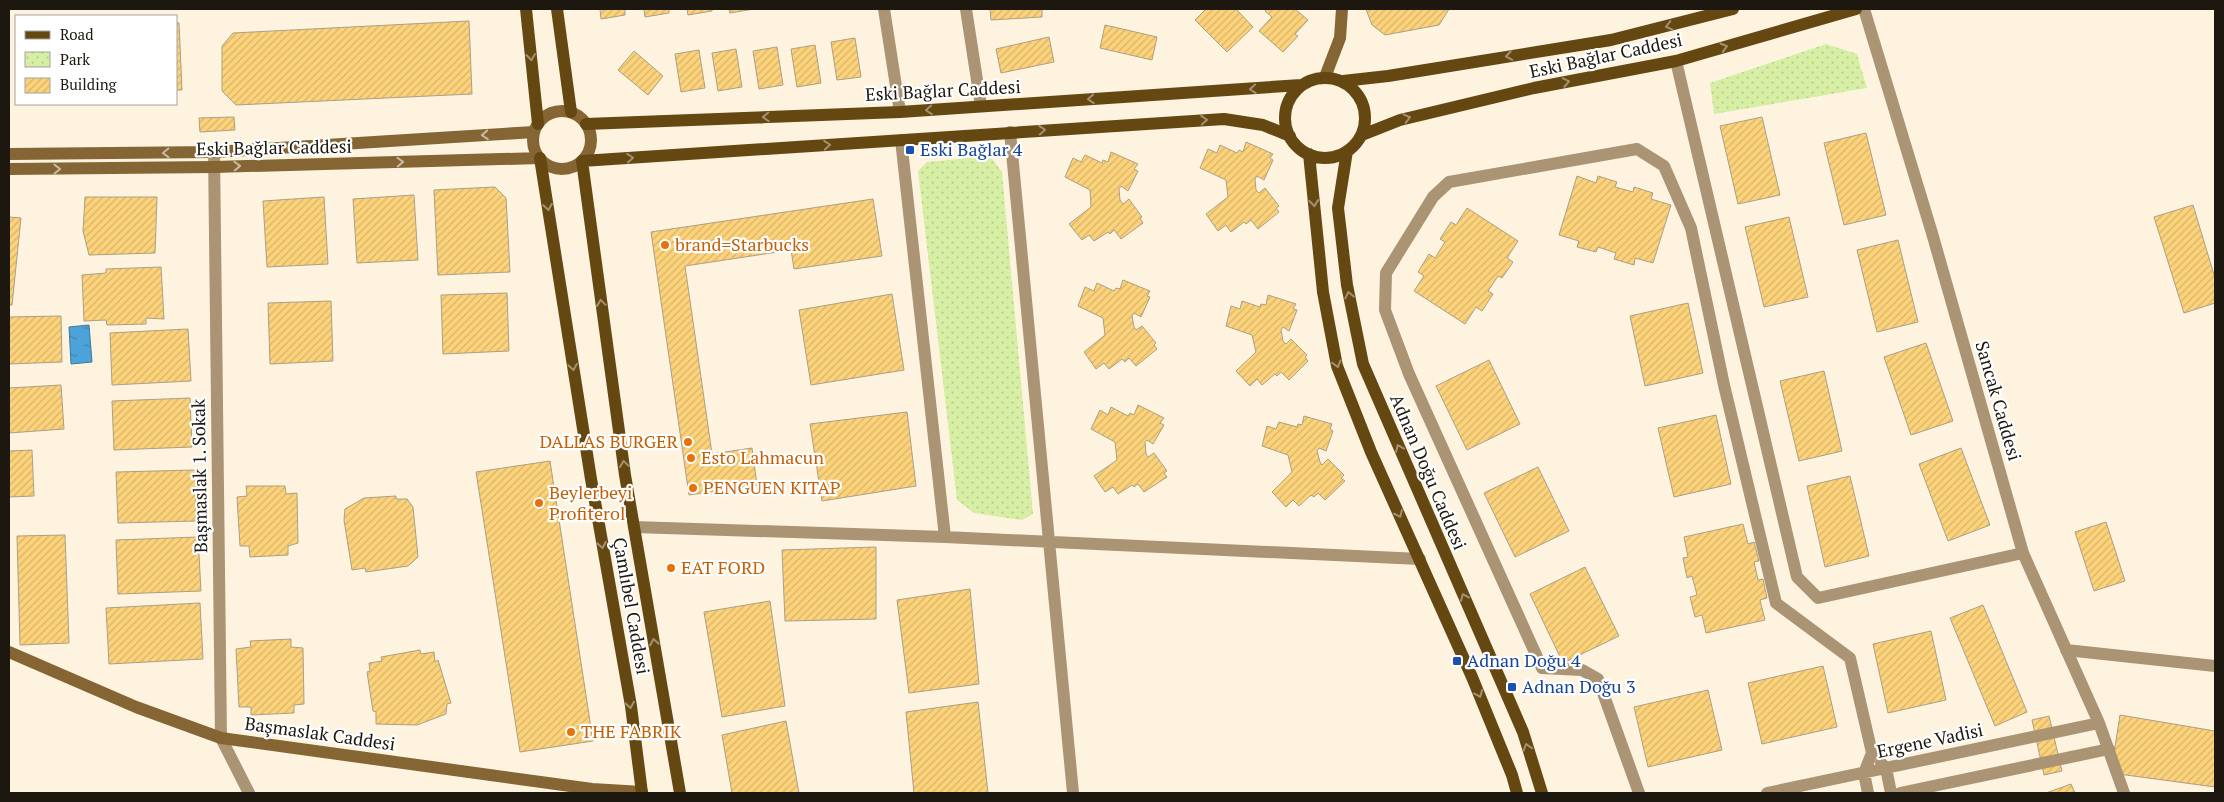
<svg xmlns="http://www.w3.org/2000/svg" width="2224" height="802" viewBox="0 0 2224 802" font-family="'PT Serif',serif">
  <defs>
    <pattern id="park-dots" width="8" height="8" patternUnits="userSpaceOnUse" patternTransform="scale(1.25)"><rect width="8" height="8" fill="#d6efa4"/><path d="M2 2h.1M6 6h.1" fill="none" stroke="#b7cc8c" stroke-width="1.8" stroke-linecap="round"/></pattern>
    <pattern id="water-ripples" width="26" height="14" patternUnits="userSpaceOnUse" patternTransform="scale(1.25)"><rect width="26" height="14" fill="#4ca3d9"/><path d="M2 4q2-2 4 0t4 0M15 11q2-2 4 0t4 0" fill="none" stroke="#3e84ae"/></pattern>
    <pattern id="building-hatch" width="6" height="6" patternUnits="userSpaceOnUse" patternTransform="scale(1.25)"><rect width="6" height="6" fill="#fcd27b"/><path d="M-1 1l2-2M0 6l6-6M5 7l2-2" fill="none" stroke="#d7b469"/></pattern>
  </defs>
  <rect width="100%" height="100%" fill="#fef3df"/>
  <path fill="url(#park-dots)" d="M1826,44L1857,54L1867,88L1714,114L1710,83Z
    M990,156L1002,172L1033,514L1022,520L974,513L957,500L918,171L927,162Z"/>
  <path fill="url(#water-ripples)" stroke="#3e799c" d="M89,325L92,362L71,364L69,327Z"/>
  <path fill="url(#building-hatch)" stroke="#ac9f87" d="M600,9H625V15L601,19Z
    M644,9H669V13L645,17Z
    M687,9H712V11L688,15Z
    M729,9H754L730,13Z
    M990,9H1042V17L991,20Z
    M1206,9H1236L1253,27L1227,52L1195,20Z
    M1267,9H1295L1308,20L1295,34L1298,36L1283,52L1259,31L1272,17L1265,11Z
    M1366,9H1449L1439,25L1385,35L1372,25Z
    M469,21L472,94L236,105L222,91V46L233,33Z
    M176,23H179L182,90H176Z
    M1105,25L1157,37L1152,60L1100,48Z
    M1049,37L1054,62L1001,73L996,49Z
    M855,38L861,77L837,80L831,42Z
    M815,45L821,83L797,87L791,49Z
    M777,47L783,85L759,89L753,51Z
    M736,49L742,87L718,91L712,53Z
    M699,50L705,88L681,92L675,54Z
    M634,51L663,76L648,95L618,70Z
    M234,117L235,130L200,132L199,118Z
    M1762,117L1780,195L1738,204L1720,126Z
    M1866,133L1886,215L1844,225L1824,143Z
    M1246,142L1273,154L1270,158L1273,160L1264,180L1257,176L1255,179L1256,190L1259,193L1265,188L1279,206L1276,208L1279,212L1258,229L1251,220L1246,224L1244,222L1231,232L1226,225L1218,231L1206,214L1228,197L1226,180L1200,168L1208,149L1217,153L1220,145L1237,153L1239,150L1243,152Z
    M1111,152L1138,164L1134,169L1138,171L1128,191L1121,186L1119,189L1120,200L1123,204L1129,199L1142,217L1140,218L1143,223L1121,239L1114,230L1110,234L1108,232L1094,241L1089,235L1082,240L1069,224L1091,207L1090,190L1065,177L1073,158L1081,162L1085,155L1102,163L1103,160L1108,162Z
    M1577,176L1596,183L1598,176L1617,182L1615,187L1633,192L1634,187L1653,193L1651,199L1671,205L1653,263L1635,258L1634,265L1614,259L1616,253L1598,247L1596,252L1577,247L1579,241L1559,235Z
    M495,187L506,198L510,272L438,275L434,190Z
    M414,195L418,260L357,263L353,199Z
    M85,197H157L155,253L89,255L83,231Z
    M324,197L328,264L267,267L263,201Z
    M873,199L882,256L794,269L791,250L685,266L712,454L752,448L757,485L689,495L651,232Z
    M2193,205L2215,278V303L2184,313L2154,217Z
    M1467,208L1518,241L1507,258L1513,262L1502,278L1498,276L1488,291L1493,294L1482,311L1476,307L1465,324L1414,291L1424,276L1418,272L1429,254L1435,258L1445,242L1440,239L1451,222L1456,225Z
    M9,217L21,218L12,305H9Z
    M1789,217L1808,297L1764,307L1745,227Z
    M1898,240L1918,322L1877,332L1857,250Z
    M161,267L164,319L146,318V324L107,325L106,320L84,321L82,275L106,273V269Z
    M1123,280L1150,291L1147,296L1150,297L1141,317L1134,313L1132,316L1134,327L1136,330L1142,326L1156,343L1154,345L1157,349L1136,366L1129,358L1125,362L1122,359L1109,369L1104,363L1096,369L1084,352L1105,335L1103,318L1078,306L1085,287L1094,291L1097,283L1114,291L1116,288L1120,289Z
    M507,293L509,351L443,354L441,295Z
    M892,294L904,370L811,385L799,310Z
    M1268,295L1296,304L1293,309L1297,310L1289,331L1283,327L1281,330L1283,341L1286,344L1291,339L1307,355L1305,357L1308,361L1289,380L1281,372L1277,376L1275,374L1262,385L1257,379L1250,386L1236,371L1256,352L1252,335L1226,326L1231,306L1240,309L1242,301L1260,307L1261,304L1266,305Z
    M331,301L333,361L270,364L268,303Z
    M1688,303L1703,373L1645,386L1630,316Z
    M61,316L62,362L9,364V317Z
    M188,329L191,381L112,385L110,333Z
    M1926,343L1953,421L1911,435L1884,357Z
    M1489,360L1520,424L1467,450L1436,386Z
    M1824,371L1842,451L1799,461L1780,381Z
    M61,385L64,429L9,433V388Z
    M190,398L192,447L114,450L112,401Z
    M1138,405L1164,418L1160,423L1164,425L1153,444L1147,440L1145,442L1146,454L1148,457L1154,453L1167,471L1164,473L1167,477L1144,492L1138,484L1134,487L1132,485L1118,494L1113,487L1105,492L1094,476L1117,460L1115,442L1091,429L1100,410L1108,415L1111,407L1128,416L1130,413L1134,415Z
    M907,412L916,486L822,501L810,424Z
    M1716,415L1731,484L1674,497L1658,428Z
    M1304,416L1332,424L1330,429L1333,431L1326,451L1319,448L1317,451L1320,462L1322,465L1328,459L1344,475L1341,478L1345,481L1325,500L1318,493L1314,497L1311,495L1299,506L1293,500L1286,507L1272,492L1292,472L1288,455L1262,446L1267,426L1276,429L1279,422L1297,427L1298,424L1302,425Z
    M1961,448L1990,525L1948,541L1919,464Z
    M32,450L34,496L9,497V451Z
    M550,461L593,741L520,752L476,472Z
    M1538,467L1569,531L1515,557L1484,493Z
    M195,470L196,521L118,523L116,472Z
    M1850,476L1869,556L1825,567L1807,486Z
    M246,486H285L286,494L297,493L298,543L288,546V555L250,557L249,546H240L237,497L247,496Z
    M396,496V499H407L413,507L418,557L408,566L366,572L365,568L352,570L344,520L345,509L364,498Z
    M2106,522L2125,581L2094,591L2075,532Z
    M1743,524L1748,544L1754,542L1759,561L1754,562L1758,580L1763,579L1767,598L1760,600L1765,620L1706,633L1702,615L1695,617L1690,597L1697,595L1692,576L1687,578L1683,558L1688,557L1684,537Z
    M65,535L69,643L20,645L17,536Z
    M198,537L201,591L118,594L116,540Z
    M876,547V619L785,621L782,550Z
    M1585,567L1619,636L1563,663L1530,594Z
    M970,589L979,684L909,693L897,600Z
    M770,601L785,706L722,717L704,612Z
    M200,603L203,659L109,664L106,608Z
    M1983,605L2027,712L1995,726L1950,618Z
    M1931,631L1946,700L1888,713L1873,644Z
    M291,639V647L303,648L304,704L294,705V713L251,715V707H239L236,649L251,647L250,641Z
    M420,650L421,654L434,652L435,662L438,660L451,703L447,704L446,714L417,725L376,724V712L373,711L367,672L370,671L369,663L382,661L381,657Z
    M1823,666L1837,727L1762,744L1748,683Z
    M1708,690L1722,750L1648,767L1634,707Z
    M978,702L988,793H914L906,712Z
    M2120,715L2215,731V787L2111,773Z
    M2049,716L2062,771L2044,775L2032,720Z
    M786,721L799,793H732L722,735Z
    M2071,784L2075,793H2046Z"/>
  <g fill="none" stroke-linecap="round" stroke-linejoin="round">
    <path stroke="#aa9474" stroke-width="12" d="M884,9L900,112
      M966,9L981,106
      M1864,9L1932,233L2023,553L2099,723L2124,793
      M1676,61L1797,577L1818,598L2023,553
      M1010,132L1073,793
      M901,140L945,537
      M214,152L221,738L249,793
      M634,527L945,537L1420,559
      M2066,650L2215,666
      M1881,763L1886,768L1891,793
      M1639,793L1598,679L1582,670L1542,668L1409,374L1385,310L1386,273L1433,197L1449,182L1637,149L1664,166L1691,228L1724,385L1776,603L1850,658L1872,753L1864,773L1868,793
      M1767,793L2099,723
      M1900,793L2109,749"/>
    <path stroke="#866534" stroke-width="12" d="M1325,77L1340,38L1342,9
      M533 140a29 29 0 1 1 58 0a29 29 0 1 1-58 0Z
      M9,154L214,152L534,132
      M9,169L214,167L540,158
      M9,652L136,707L221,738L592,789L642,792"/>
    <path stroke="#654712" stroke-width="12" d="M526,9L538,124
      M557,9L571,112
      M1285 118a40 40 0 1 1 80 0a40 40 0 1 1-80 0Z
      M1343,81L1388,76L1611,40L1733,9
      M586,124L900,112L1301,85
      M1362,135L1400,120L1534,88L1676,61L1856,9
      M1347,151L1338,208L1347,285L1363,364L1523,732L1542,793
      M1309,154L1323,292L1337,366L1371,452L1472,677L1512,775L1517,793
      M540,158L591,479L631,706L642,793
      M680,793L625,475L582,161L1224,119L1263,125L1290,136"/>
  </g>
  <defs><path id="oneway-chevron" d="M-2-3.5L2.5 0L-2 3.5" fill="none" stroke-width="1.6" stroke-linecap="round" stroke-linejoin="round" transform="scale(1.25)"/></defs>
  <g stroke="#a39171">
    <use href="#oneway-chevron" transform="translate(1669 26) rotate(166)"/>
    <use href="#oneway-chevron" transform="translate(1724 47) rotate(-16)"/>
    <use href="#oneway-chevron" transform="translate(1509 56) rotate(171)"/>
    <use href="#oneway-chevron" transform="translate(531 57) rotate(84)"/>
    <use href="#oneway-chevron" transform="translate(1566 82) rotate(-11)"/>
    <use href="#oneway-chevron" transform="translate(1253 89) rotate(176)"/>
    <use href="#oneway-chevron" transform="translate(1091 99) rotate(176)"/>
    <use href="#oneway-chevron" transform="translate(929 110) rotate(176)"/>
    <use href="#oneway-chevron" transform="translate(766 117) rotate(178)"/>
    <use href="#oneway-chevron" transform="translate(1407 118) rotate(-14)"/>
    <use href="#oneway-chevron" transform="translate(1204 120) rotate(-4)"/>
    <use href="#oneway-chevron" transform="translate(1042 130) rotate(-4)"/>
    <use href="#oneway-chevron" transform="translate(827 145) rotate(-4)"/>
    <use href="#oneway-chevron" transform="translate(630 158) rotate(-4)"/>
    <use href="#oneway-chevron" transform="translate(1314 203) rotate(84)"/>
    <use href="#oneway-chevron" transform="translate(548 207) rotate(81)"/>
    <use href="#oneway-chevron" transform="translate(1349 295) rotate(-102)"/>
    <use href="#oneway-chevron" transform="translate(601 303) rotate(-98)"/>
    <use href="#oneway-chevron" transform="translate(1337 364) rotate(75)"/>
    <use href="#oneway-chevron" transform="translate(573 367) rotate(81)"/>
    <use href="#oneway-chevron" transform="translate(1399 448) rotate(-113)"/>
    <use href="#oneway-chevron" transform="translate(624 464) rotate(-98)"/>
    <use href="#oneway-chevron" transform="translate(1399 514) rotate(65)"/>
    <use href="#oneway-chevron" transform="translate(602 545) rotate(80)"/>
    <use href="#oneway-chevron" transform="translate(1464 597) rotate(-114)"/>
    <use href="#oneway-chevron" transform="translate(654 642) rotate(-100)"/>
    <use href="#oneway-chevron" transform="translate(1479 694) rotate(68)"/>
    <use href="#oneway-chevron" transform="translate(630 705) rotate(81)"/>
    <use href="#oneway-chevron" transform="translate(1527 747) rotate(-107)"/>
  </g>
  <g stroke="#c9baa4">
    <use href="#oneway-chevron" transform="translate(485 135) rotate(176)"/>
    <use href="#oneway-chevron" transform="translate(166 153) rotate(179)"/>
    <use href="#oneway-chevron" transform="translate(400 162) rotate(-2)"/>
    <use href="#oneway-chevron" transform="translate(237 166) rotate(-2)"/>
    <use href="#oneway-chevron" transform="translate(57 169) rotate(-1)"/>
  </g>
  <g fill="#1a4fb4" stroke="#fff" stroke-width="2">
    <rect x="905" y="145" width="10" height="10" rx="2.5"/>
    <rect x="1452" y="656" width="10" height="10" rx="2.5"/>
    <rect x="1507" y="682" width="10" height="10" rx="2.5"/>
  </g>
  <g fill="#e8710a" stroke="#fff" stroke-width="2">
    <circle cx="665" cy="245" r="5"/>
    <circle cx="688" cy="442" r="5"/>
    <circle cx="691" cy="458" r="5"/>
    <circle cx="693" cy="488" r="5"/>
    <circle cx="539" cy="503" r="5"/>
    <circle cx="671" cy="568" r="5"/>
    <circle cx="571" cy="732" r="5"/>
  </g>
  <g text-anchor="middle" stroke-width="4.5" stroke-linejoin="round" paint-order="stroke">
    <g font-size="18" fill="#1c180f" stroke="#fff">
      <text transform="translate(1606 56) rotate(-12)" y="6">Eski Bağlar Caddesi</text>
      <text transform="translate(943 91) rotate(-3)" y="6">Eski Bağlar Caddesi</text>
      <text transform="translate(274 148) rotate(-1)" y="6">Eski Bağlar Caddesi</text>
      <text transform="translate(1998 401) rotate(74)" y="6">Sancak Caddesi</text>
      <text transform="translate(1428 472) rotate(67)" y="6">Adnan Doğu Caddesi</text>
      <text transform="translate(200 476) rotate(-91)" y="6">Başmaslak 1. Sokak</text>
      <text transform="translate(631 606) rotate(80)" y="6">Çamlıbel Caddesi</text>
      <text transform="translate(320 734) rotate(8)" y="6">Başmaslak Caddesi</text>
      <text transform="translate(1930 741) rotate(-12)" y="6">Ergene Vadisi</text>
    </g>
    <g font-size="18" fill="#164399" stroke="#fff" text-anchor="start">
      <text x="920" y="156">Eski Bağlar 4</text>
      <text x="1467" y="667">Adnan Doğu 4</text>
      <text x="1522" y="693">Adnan Doğu 3</text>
    </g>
    <g font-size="18" fill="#c56008" stroke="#fff" text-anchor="start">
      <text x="675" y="251">brand=Starbucks</text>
      <text x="678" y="448" text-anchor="end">DALLAS BURGER</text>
      <text x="701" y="464">Esto Lahmacun</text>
      <text x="703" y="494">PENGUEN KITAP</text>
      <text x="549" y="499">Beylerbeyi<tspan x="549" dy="21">Profiterol</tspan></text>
      <text x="681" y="574">EAT FORD</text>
      <text x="581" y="738">THE FABRIK</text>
    </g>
  </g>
  <rect width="2224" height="802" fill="none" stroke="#1c180f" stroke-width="20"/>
  <rect x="15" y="15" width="162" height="90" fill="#ffffff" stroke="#a4a39f"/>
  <rect x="25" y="31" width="25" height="8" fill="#654712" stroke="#a4a39f"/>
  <text x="60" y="40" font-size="15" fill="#1c180f">Road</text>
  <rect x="25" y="52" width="25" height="15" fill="url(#park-dots)" stroke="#a4a39f"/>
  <text x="60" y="65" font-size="15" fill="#1c180f">Park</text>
  <rect x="25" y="78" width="25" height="15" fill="url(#building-hatch)" stroke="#a4a39f"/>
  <text x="60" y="90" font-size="15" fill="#1c180f">Building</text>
</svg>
